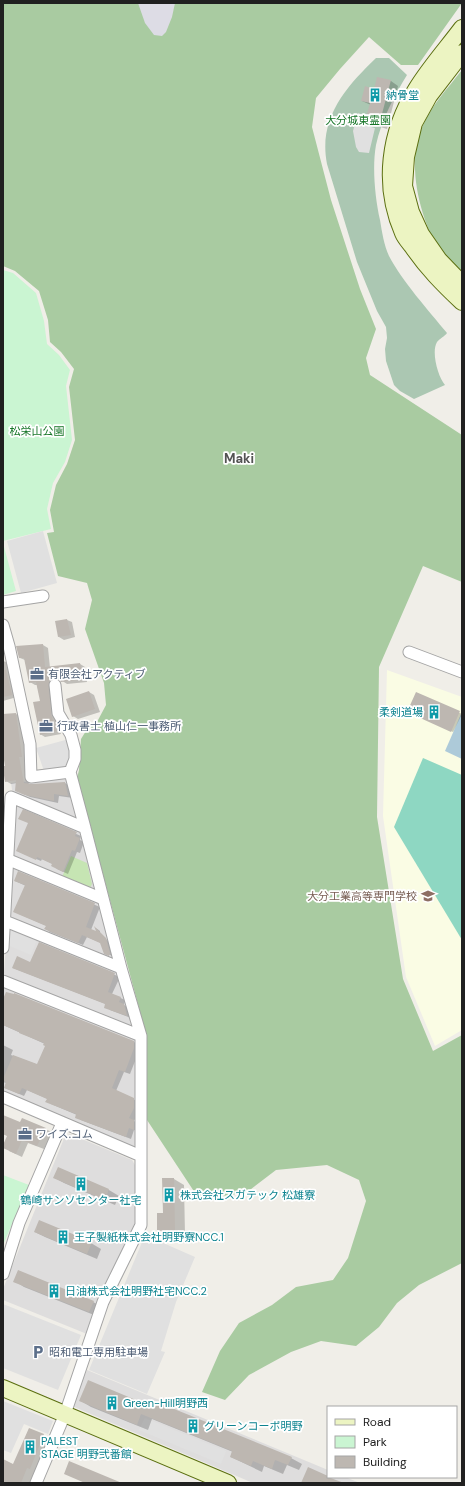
<svg xmlns="http://www.w3.org/2000/svg" width="465" height="1486" viewBox="0 0 465 1486" font-family="'DM Sans','Noto Sans JP',sans-serif">
  <rect width="100%" height="100%" fill="#f0eee8"/>
  <path fill="#dedddd" d="M67,778L138,1037L136,1145L131,1147L3,1094V987L7,979L4,973L15,809L11,783Z
    M70,1134L132,1160L135,1165L137,1220L87,1334L3,1300V1289L65,1136Z
    M87,1370L328,1470V1477H345L360,1483H253L72,1406Z"/>
  <path fill="#fafce4" d="M387,670L462,697V1030L435,1046L406,977L383,816Z"/>
  <path fill="#c6e5b3" d="M71,856L87,863L92,884L89,890L62,877Z"/>
  <path fill="#a9cba1" d="M3,3H462L418,65H401L369,37L340,69L316,98L312,127L331,200L360,289L376,329L366,358L370,375L462,435V582L423,566L379,667L377,817L403,979L433,1051L462,1035V1263L419,1285L397,1303L379,1327L356,1346L321,1341L291,1352L249,1375L225,1400L202,1392L220,1351L239,1323L272,1305L296,1287L333,1280L348,1258L366,1201L359,1180L327,1165L276,1170L246,1193L199,1199L147,1120L146,1034L77,778L79,770L81,739L89,726L97,722L106,705L104,683L85,629L92,600L87,583L58,576L47,533L54,532L50,510L56,485L67,464L75,440L69,387L74,369L61,352L50,342L48,320L39,291L15,271L3,266Z
    M462,70V280C455,271 447,263 441,253C421,222 406,166 421,130C429,108 448,88 462,70Z"/>
  <path fill="#abc7b2" d="M376,58H389L407,75C394,96 381,121 376,145C372,167 375,198 380,220C382,232 384,245 389,256C402,281 429,311 447,333C445,336 439,339 437,342C431,352 438,377 445,385L414,399L400,391L394,385L386,361L385,349L387,338L386,327L377,311L357,262L327,164C318,118 346,87 376,58Z"/>
  <path fill="#caf5d2" d="M3,270L13,273L36,293L44,321L47,344L59,355L70,370L66,386L72,440L65,462L53,483L47,509L51,529L3,541Z
    M3,543L16,591L3,595Z
    M3,1175L29,1185L3,1245Z"/>
  <path fill="#8ed7c2" d="M423,758L462,775V940L394,827Z"/>
  <path fill="#e0e0e0" d="M358,113L363,115V125L375,128L369,153L359,152L356,147L353,131Z
    M43,531L57,583L21,593L7,541Z
    M69,739L71,766L44,771L36,748Z
    M9,925L38,937L31,955L10,946Z
    M145,1235L195,1257L176,1302L161,1351L165,1352L147,1394L89,1370Z
    M3,1304L81,1335L58,1390L3,1368Z
    M3,1401L53,1421L48,1434L24,1424L11,1453L3,1450Z
    M145,1418L226,1451L221,1464L139,1430Z"/>
  <path fill="#dddce5" d="M138,3H175L172,17L166,32L162,36L154,35L145,23Z"/>
  <path fill="#adcad9" d="M462,712V759L445,751Z"/>
  <path fill="#0003" d="M378,78L391,81L398,86L387,129L374,125L366,121L371,105L362,101L375,90Z
    M67,620L72,622L75,637L64,640L59,637Z
    M43,645L48,648L50,668L80,664L85,667L87,682L67,684L61,680L56,682V717L61,734L45,737L40,734L41,701L37,685H35L30,682L25,660L20,658L17,647Z
    M3,661L9,663L17,697L3,701Z
    M89,692L94,695L100,712L78,719L73,716Z
    M417,693L462,714L453,732L411,713Z
    M16,714L21,717L27,759H24L29,785L65,783L70,786L73,798L59,796L58,803L30,797L21,793L17,783L11,784L6,781V767L3,750V715Z
    M23,811L81,836L80,840L84,842L80,853L77,852L68,874L57,869L53,864L42,859L41,861L22,853L29,823Z
    M18,873L100,907L91,930L98,933L96,928L100,931V933L109,942L114,957L108,954L101,943L87,937L83,945L50,932L46,929L47,926L19,914L26,886L15,881Z
    M39,944L120,977L112,994L125,1000L124,1005L129,1008L131,1018L110,1010L106,1004L13,968L31,963Z
    M3,1007L134,1042L139,1045V1051L130,1074L124,1072L116,1091L139,1102V1111L134,1121L139,1124V1132L134,1130L131,1139L81,1120L77,1115L51,1104L48,1099L27,1090L24,1096L5,1088L6,1083L3,1082V1045L13,1050L11,1055L38,1065L46,1045L45,1044L3,1025Z
    M3,1116L21,1124L45,1129L52,1132L44,1149L28,1143L22,1157L9,1151L8,1136L3,1134Z
    M58,1169L109,1190L119,1196L115,1205L64,1183L55,1178Z
    M164,1179H174L184,1185L185,1235H168L158,1230L164,1214Z
    M35,1232L91,1243L101,1249L97,1259L45,1237Z
    M15,1281L93,1302L103,1307L99,1317L24,1287Z
    M81,1401L156,1410L291,1458L302,1464L299,1470L287,1465L283,1474L264,1466L262,1472L231,1457L233,1452L152,1419L148,1430L91,1407Z
    M29,1429L55,1442L35,1483H3V1460L14,1465Z"/>
  <path fill="#bdb7b1" d="M377,77L391,80L379,125L365,121L370,103L361,101L365,86L374,89Z
    M67,619L71,635L58,637L55,621Z
    M43,644L45,667L80,663L83,679L61,682L58,679L55,678L49,682L51,714L56,731L40,735L33,702L40,701L36,682L29,683L24,658H19L16,646Z
    M3,670H6L12,695L3,697Z
    M89,691L95,709L72,717L66,699Z
    M416,692L460,711L451,732L407,712Z
    M16,713L22,757H19L24,783L32,784L65,782L68,796L54,794V801L25,795L15,791L16,780L5,782L3,769V766H5L3,754V714Z
    M23,809L77,832L75,836L80,838L75,851L72,850L63,872L51,866L52,864L37,857L36,860L16,851L28,823L18,819Z
    M18,871L95,903L86,927L96,931L94,926L106,938L110,953L109,956L104,954L100,943L82,935L78,943L44,929L46,926L13,912L25,885L14,881Z
    M39,942L115,973L108,992L121,997L119,1002L124,1004L127,1016L104,1008L105,1004L12,968L17,956L30,962Z
    M6,992L14,994V993L134,1041V1048L125,1072L119,1070L112,1088L134,1098V1108L129,1118L134,1120V1130L129,1128L126,1137L75,1118L76,1114L45,1102L47,1099L22,1088L19,1094L4,1088L6,1082L3,1081V1079L13,1055L37,1064L45,1046L43,1045L44,1043L19,1033V1032L3,1025V999Z
    M3,1115L20,1122L22,1118L46,1128L37,1146L22,1140L16,1154L3,1148V1145L7,1136L3,1134Z
    M58,1167L109,1189L105,1200L53,1178Z
    M162,1178H174L175,1230H157V1213H163Z
    M39,1220L92,1242L87,1254L34,1232Z
    M18,1270L94,1301L89,1312L13,1282Z
    M88,1380L155,1408L157,1402L292,1457L288,1465L275,1460L272,1469L253,1461L251,1466L230,1457L232,1451L141,1414L137,1425L79,1401Z
    M29,1428L44,1434L30,1469L27,1468L21,1483H3V1459L13,1464Z
    M69,1461L122,1483H85L64,1474Z
    M308,1467L328,1476V1477L344,1483H301Z"/>
  <g fill="none" stroke-linecap="round" stroke-linejoin="round">
    <g stroke="#a4a4a4" stroke-width="13">
      <path id="street" d="M3,602L43,596
        M3,625L9,646L30,744L31,777L70,772L85,828
        M409,652L462,672
        M55,685L58,713L71,735L75,750V759L70,772
        M9,860L103,899
        M5,921L121,968
        M3,948L11,797L85,828L121,968L141,1036V1225L103,1302L65,1414L36,1483
        M3,981L141,1036
        M3,1097L141,1156
        M3,1274L19,1223L62,1123"/>
    </g>
    <g stroke="#5b6f10" stroke-width="18">
      <path id="secondary" d="M462,28C447,48 430,67 417,88C389,132 382,185 403,233C405,238 409,242 412,246C427,268 443,284 462,302
        M462,53L429,96L414,123L406,157L404,186L411,212L421,234L439,260L462,284
        M3,1388L228,1483"/>
    </g>
    <use href="#street" stroke="#fff" stroke-width="11"/>
    <use href="#secondary" stroke="#ecf4c2" stroke-width="16"/>
  </g>
  <defs>
    <g id="building-bare" transform="scale(1.08)"><path d="M-4-6H4V6H1V3H-1V6H-4ZM-2.5-4.3h1.7v1.8h-1.7ZM.8-4.3h1.7v1.8H.8ZM-2.5-1h1.7V.8h-1.7ZM.8-1h1.7V.8H.8Z" fill="#0f9aa8" stroke="#fff" stroke-width="2.5" paint-order="stroke"/></g>
    <g id="office-bare" transform="scale(1.08)"><path d="M-6-3h4V-5.5h4V-3h4V5H-6ZM-1-4.5V-3h2v-1.5ZM-6 0V1H6V0Z" fill="#5c6f8a" stroke="#fff" stroke-width="2.5" paint-order="stroke"/></g>
    <g id="school-bare" transform="scale(1.08)"><path d="M0-5L7-2L0 1L-7-2ZM-4 1L0 2.5L4 1V4Q0 6-4 4Z" fill="#8d6e63" stroke="#fff" stroke-width="2.5" paint-order="stroke"/></g>
    <g id="parking-bare" transform="scale(1.08)"><path d="M-3.5-5.5H1a3.5 3.5 0 0 1 0 7H-1V5.5H-3.5ZM-1-3.4V-.6H.8a1.4 1.4 0 0 0 0-2.8Z" fill="#5c6f8a" stroke="#fff" stroke-width="2.5" paint-order="stroke"/></g>
  </defs>
  <g fill-rule="evenodd">
    <use href="#building-bare" x="375" y="95"/>
    <use href="#office-bare" x="37" y="674"/>
    <use href="#building-bare" x="434" y="712"/>
    <use href="#office-bare" x="46" y="726"/>
    <use href="#school-bare" x="428" y="896"/>
    <use href="#office-bare" x="25" y="1134"/>
    <use href="#building-bare" x="81" y="1184"/>
    <use href="#building-bare" x="169" y="1195"/>
    <use href="#building-bare" x="63" y="1237"/>
    <use href="#building-bare" x="54" y="1291"/>
    <use href="#parking-bare" x="38" y="1352"/>
    <use href="#building-bare" x="112" y="1403"/>
    <use href="#building-bare" x="193" y="1426"/>
    <use href="#building-bare" x="30" y="1447"/>
  </g>
  <g text-anchor="middle" stroke-width="3.5" stroke-linejoin="round" paint-order="stroke">
    <g font-size="11" fill="#0d838f" stroke="#fff" text-anchor="start">
      <text x="386" y="99">納骨堂</text>
      <text x="423" y="716" text-anchor="end">柔剣道場</text>
      <text x="180" y="1199">株式会社スガテック 松雄寮</text>
      <text x="81" y="1204" text-anchor="middle">鶴崎サンソセンター社宅</text>
      <text x="74" y="1241">王子製紙株式会社明野寮NCC.1</text>
      <text x="65" y="1295">日油株式会社明野社宅NCC.2</text>
      <text x="123" y="1407">Green-Hill明野西</text>
      <text x="204" y="1430">グリーンコーポ明野</text>
      <text x="41" y="1445">PALEST<tspan x="41" dy="13">STAGE 明野弐番館</tspan></text>
    </g>
    <g font-size="11" fill="#177628" stroke="#fff">
      <text x="358" y="124">大分城東霊園</text>
      <text x="37" y="435">松栄山公園</text>
    </g>
    <g font-size="11" fill="#4e5e75" stroke="#fff" text-anchor="start">
      <text x="48" y="678">有限会社アクティブ</text>
      <text x="57" y="730">行政書士 植山仁一事務所</text>
      <text x="36" y="1138">ワイズ.コム</text>
      <text x="49" y="1356">昭和電工専用駐車場</text>
    </g>
    <g font-size="11" fill="#785e54" stroke="#fff" text-anchor="end">
      <text x="417" y="900">大分工業高等専門学校</text>
    </g>
    <g font-size="13" font-weight="bold" fill="#535353" stroke="#fff">
      <text x="239" y="463">Maki</text>
    </g>
  </g>
  <rect width="465" height="1486" fill="none" stroke="#202020" stroke-width="8"/>
  <rect x="327" y="1406" width="130" height="72" fill="#ffffff" stroke="#a6a6a6"/>
  <rect x="335" y="1419" width="20" height="6" fill="#ecf4c2" stroke="#a6a6a6"/>
  <text x="363" y="1426" font-size="12" fill="#202020">Road</text>
  <rect x="335" y="1436" width="20" height="12" fill="#caf5d2" stroke="#a6a6a6"/>
  <text x="363" y="1446" font-size="12" fill="#202020">Park</text>
  <rect x="335" y="1456" width="20" height="12" fill="#bdb7b1" stroke="#a6a6a6"/>
  <text x="363" y="1466" font-size="12" fill="#202020">Building</text>
</svg>
